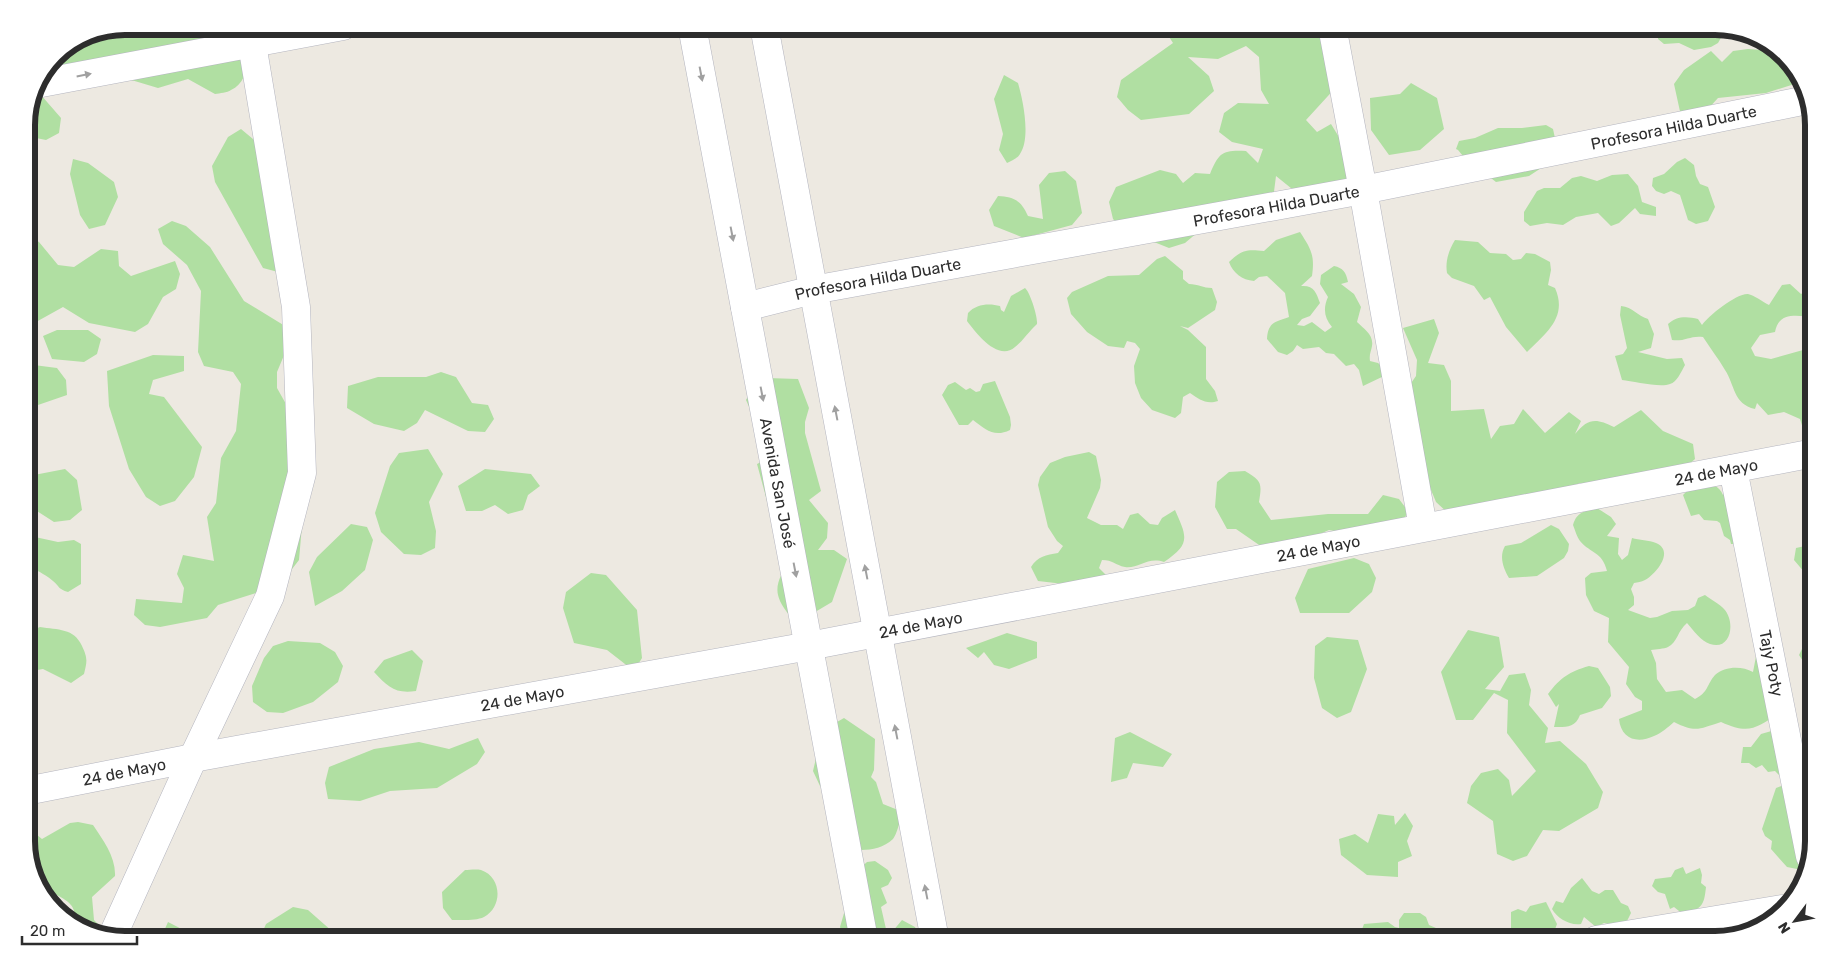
<svg xmlns="http://www.w3.org/2000/svg" width="1840" height="966" viewBox="0 0 1840 966" font-family="Rubik,sans-serif">
  <rect width="100%" height="100%" fill="#ede9e1"/>
  <path fill="#b0dfa2" d="M125,26H241C245,47 255,78 231,90C227,93 220,93 215,94L188,79L158,88L128,79L66,92L54,63L57,54L80,39C97,44 104,44 115,28Z
    M1165,26H1331L1338,85L1306,120L1317,132L1331,124L1348,152L1353,167L1337,193L1302,197L1276,176L1272,207L1211,221L1185,243L1169,248L1124,230L1113,219L1109,202L1116,187L1160,170L1176,174L1183,183L1195,173L1210,174C1219,152 1223,150 1246,151L1258,163L1263,149L1232,142L1219,132L1224,113L1238,103L1269,104L1261,90L1259,57L1246,46L1218,59L1188,57L1209,76L1214,91L1189,114L1141,120L1128,110L1117,97L1121,80L1173,43L1164,29Z
    M1665,26H1715L1723,29L1722,36L1718,43L1711,47L1694,50L1679,43L1664,44L1658,39V31Z
    M1748,49L1776,51L1797,70L1801,82L1766,93L1718,98L1696,122L1681,116L1674,84L1684,70L1711,51L1722,62L1733,51Z
    M1004,75L1018,83C1023,100 1031,138 1020,154C1018,158 1011,161 1007,163L999,150L1003,134L994,99Z
    M1411,83L1437,98L1444,129L1420,150L1389,155L1371,130L1370,98L1400,94Z
    M34,87L61,118L59,133L46,140L26,136V118Z
    M1546,125L1553,129L1558,152L1555,159L1529,176L1496,182L1463,156L1458,150L1456,149L1459,141L1475,138L1498,128H1522Z
    M241,129L266,150L278,272L263,268L215,182L212,166L228,137Z
    M1685,158L1694,165L1696,176L1700,184L1708,187L1715,207L1708,221L1696,224L1688,220L1680,195L1671,191L1664,194L1656,191L1652,186L1653,178L1664,174L1677,162Z
    M73,159L88,163L114,182L118,197L105,225L89,229L80,215L70,174Z
    M1065,171L1076,181L1082,213L1072,225L1024,238L994,226L989,210L998,196C1014,197 1021,200 1028,216L1043,219L1039,185L1049,173Z
    M1628,174L1638,186L1642,202L1656,207V216L1640,214L1635,208L1619,223L1611,226L1598,213L1576,217L1563,225L1547,223L1530,226L1524,221V212L1537,191L1544,188H1560L1572,178L1581,176L1597,181L1612,175Z
    M172,221L186,226L210,247L244,301L285,326L290,341L277,372V388L309,445L299,560L289,573L262,591L218,605L207,618L160,627L145,625L134,615L136,599L182,603L184,588L177,574L183,555L214,561L207,517L216,503L221,458L236,431L241,384L233,372L204,366L198,352L201,291L187,265L163,244L158,229Z
    M1300,232C1311,249 1315,255 1312,276L1301,286C1314,285 1316,292 1320,303L1310,316L1302,319L1297,325L1304,326L1312,322L1325,332L1332,327C1324,318 1323,308 1328,297L1320,284L1321,275L1334,266C1343,268 1346,272 1348,282L1341,284L1354,294L1361,307L1357,322C1364,329 1374,335 1372,346C1371,352 1369,354 1370,361L1378,363L1384,368V376L1363,386L1359,370L1354,364L1346,366L1334,354L1326,353L1319,347L1303,349L1297,345L1293,351L1287,355L1278,352L1267,339C1268,322 1275,322 1289,317L1285,293L1267,276L1259,277L1254,281C1242,280 1233,273 1229,262C1242,250 1246,249 1264,251L1276,240Z
    M26,234L39,242L58,265L74,267L101,249L118,251L119,266L131,276L175,261L180,274L176,289L163,297L148,324L135,332L89,323L63,307L36,322L26,319Z
    M1455,240L1478,242L1490,253L1506,254L1513,260L1521,259L1526,253L1535,254L1550,262L1551,270L1548,285L1555,288C1568,317 1546,333 1527,352L1506,327L1490,297L1484,300L1474,286L1452,278L1446,272L1447,273C1445,261 1449,250 1455,240Z
    M1165,256L1183,271V279L1189,284C1198,284 1203,288 1212,288L1217,302L1215,310L1188,328L1180,326L1188,330L1206,347V379L1215,391L1218,401C1206,405 1199,399 1190,393L1183,397L1181,413L1175,418L1152,410L1141,398L1135,383L1134,366L1140,349L1135,343L1127,341L1124,348L1108,346L1087,332L1071,314L1067,298L1072,292L1108,276L1139,275L1157,259Z
    M1790,284L1801,294L1808,290L1814,288V317C1797,316 1779,311 1775,332L1760,335L1751,348L1755,356L1771,359L1803,350L1814,344V389L1812,391L1814,399V433L1805,435L1800,419L1784,412L1768,415L1757,403L1755,409C1733,404 1735,385 1725,370C1718,358 1710,348 1703,337C1691,335 1684,342 1672,340L1668,324C1676,316 1687,316 1698,319L1702,325C1708,316 1737,293 1748,294C1754,295 1763,302 1769,305L1782,285Z
    M1025,288C1030,292 1038,317 1037,324C1029,331 1023,341 1015,347C998,362 976,333 967,321L968,313C976,304 989,303 1000,306L1001,310L1004,312L1011,296Z
    M1621,306C1633,307 1637,316 1648,319L1654,334L1651,348L1638,352L1667,359L1682,358L1685,365C1681,372 1677,382 1670,384C1660,388 1633,381 1622,380L1615,356L1623,354L1627,348L1620,315Z
    M1434,319L1439,333L1428,363L1444,365L1451,381V411L1484,409L1491,439L1500,426L1514,424L1523,409L1545,433L1569,412L1581,421L1575,434C1588,418 1596,418 1614,427L1641,410L1663,431L1693,444L1695,459L1647,500L1610,503L1580,483L1566,489L1554,517L1472,505L1463,517L1449,514L1436,502L1417,456L1407,389L1416,376L1417,360L1403,328Z
    M57,330H88L101,339L97,354L84,362L52,359L43,336Z
    M153,355L184,356V371L153,380L149,394L164,397L202,447L194,477L175,501L160,506L146,497L129,469L109,406L107,371Z
    M26,364L57,368L66,380L67,395L38,405L26,401Z
    M441,372L456,377L472,403L488,405L494,419L485,432L468,431L425,410L417,423L404,431L374,424L347,408L348,386L378,377H426Z
    M767,378L798,379L809,408L805,422V433L821,491L809,500L828,523L827,538L818,550H834L847,559L832,602L805,618L790,616C769,590 778,583 790,556L779,545L757,464L785,450L759,429L746,400L754,385Z
    M995,381L1010,417L1011,425L1010,430C994,438 985,429 973,420L968,425H959L942,395L948,385L955,382L966,390L970,388L976,392L980,391L983,384Z
    M428,449L443,474L429,502L436,531L435,548L421,555L404,554L381,532L375,513L390,466L399,453Z
    M1089,452L1096,456L1101,480L1100,488L1087,518L1101,525H1117L1123,529L1130,515L1138,513L1150,524L1158,525L1162,518L1175,510C1187,537 1191,544 1164,562C1148,556 1138,569 1125,567C1115,565 1113,560 1102,560L1099,568L1109,578L1064,584L1038,581L1031,567C1038,556 1046,555 1058,553L1063,546L1057,541L1048,527L1038,485L1040,477L1050,463L1065,457Z
    M65,469L77,480L82,510L70,520L54,522L26,504V500L34,475Z
    M485,469L531,474L540,486L528,495L523,510L508,514L495,505L482,511H466L458,486Z
    M1245,471C1262,481 1262,483 1259,502L1271,520L1328,514H1368L1383,495L1399,499L1408,511L1398,532L1346,533L1329,530L1313,537L1262,547L1236,529H1227L1215,507L1217,482L1229,472Z
    M1694,484C1706,484 1718,482 1723,495L1725,492L1736,544H1731L1730,540L1724,536L1720,523L1717,521L1704,520L1699,514L1691,516L1683,495Z
    M1597,508L1611,517L1616,524L1607,536L1619,538L1618,554L1622,560L1628,555L1632,538C1639,540 1649,540 1656,543C1675,551 1656,574 1645,580C1641,582 1638,582 1634,583L1631,589L1634,597V605L1628,610L1650,618L1657,617L1672,611L1688,610L1695,606L1698,598L1705,595C1711,600 1720,604 1724,609C1736,622 1731,651 1710,644C1701,641 1693,630 1687,623C1678,630 1677,643 1668,647C1664,649 1656,649 1651,650L1656,663L1657,679L1666,692L1682,690L1695,699C1708,693 1707,684 1715,675C1725,666 1742,666 1753,672L1758,646L1780,713C1755,728 1750,735 1721,722C1699,729 1696,733 1674,722C1668,727 1662,733 1654,736C1637,744 1621,739 1619,719L1642,710V701L1635,697L1626,684L1629,667L1608,642L1609,618L1594,611L1586,595L1585,578L1591,573L1607,571C1602,551 1591,554 1580,541C1577,537 1575,530 1573,525C1577,512 1584,511 1597,508Z
    M351,524L367,527L373,540L365,570L342,591L315,606L309,572L317,557Z
    M1551,525L1559,529L1569,544L1568,551L1564,558L1537,576L1509,578C1503,568 1499,556 1505,546L1521,543Z
    M1814,530V590L1811,583L1813,574L1805,573L1794,560L1796,548L1805,546Z
    M35,537L58,542L74,540L81,544V584L68,592C58,589 60,587 53,581C33,564 26,575 26,541Z
    M1354,558L1369,564L1376,578L1372,592L1349,613H1300L1295,598L1308,569Z
    M591,573L606,575L637,610L642,658L634,671L607,650L574,643L563,608L566,592Z
    M1814,622V712L1811,714C1802,700 1806,689 1812,675L1799,655L1803,647L1811,648L1814,641L1810,624Z
    M40,627C58,630 74,628 82,646C88,659 87,661 84,674L71,683L43,669L26,672V633Z
    M1468,630L1499,637L1504,667L1485,689L1500,691L1509,675L1525,673L1531,690L1529,705L1548,728L1545,743L1560,741L1586,764L1603,792L1598,808L1559,831L1543,830L1527,856L1513,861L1497,854L1493,821L1467,803L1471,786L1481,773L1498,769L1509,780L1512,796L1536,771L1507,733L1508,700L1494,693L1473,720H1456L1441,672Z
    M1007,633L1037,642V658L1009,669L994,665L984,652L978,658L966,648Z
    M1327,637L1358,640L1367,669L1351,712L1337,718L1322,708L1314,678L1315,646Z
    M288,641L320,643L335,652L343,666L338,682L313,702L283,713L267,712L253,702L252,686L264,658L273,646Z
    M412,650L423,661L416,691C395,694 388,687 374,672L384,660Z
    M1589,666L1598,668L1610,687L1611,696L1602,708L1580,715C1575,728 1566,727 1554,727L1559,704L1556,707L1548,694C1561,677 1569,672 1589,666Z
    M844,718L875,739L874,770L871,777L876,782L883,804L898,810L902,816C899,823 897,834 893,839C880,851 863,851 848,849L835,793L820,786L813,771L817,754L837,722Z
    M1775,730L1798,734C1808,751 1809,758 1797,775L1781,777L1775,771L1768,772L1762,765L1756,768L1749,763H1741L1743,747H1751L1761,734Z
    M1130,732L1172,754L1163,767L1133,763L1127,778L1111,782L1115,738Z
    M478,738L485,752L477,764L437,788L390,791L360,801L328,799L325,783L329,767L374,749L419,742L449,749Z
    M1784,785L1810,856L1802,870L1787,867L1771,849L1772,841L1765,836L1762,829L1776,788Z
    M1405,813L1413,826L1407,841L1412,856L1398,862V877L1367,875L1341,855L1339,839L1355,834L1368,843L1378,814L1394,816L1395,825Z
    M78,822L93,825C103,840 116,857 115,876L92,897L94,920L105,931L106,935L81,929L73,922C80,903 61,898 47,890L36,859L29,855L26,848V826L42,839L70,823Z
    M875,861L888,870L892,878L888,885L881,888L887,903L881,907L886,929L881,940H846L840,927L856,872L867,862Z
    M1683,867L1686,874L1700,868L1702,875L1701,883L1706,887C1704,906 1702,908 1684,915L1674,907L1670,909L1665,894L1658,892L1652,886L1655,879L1671,877L1675,870Z
    M465,870C469,870 476,869 481,870C502,877 503,907 484,917C476,921 461,920 452,920L443,908L442,892Z
    M1582,878L1592,891L1599,894L1605,890H1613L1621,903L1628,906L1631,913L1624,927L1604,923L1596,927L1584,917L1581,924C1570,926 1557,918 1552,909L1556,901L1563,903L1571,888Z
    M1546,902L1557,924L1551,940H1523L1511,929V912L1518,909L1526,912L1530,906Z
    M293,907L308,910L333,932L335,940H259L266,924Z
    M1404,913H1420L1426,917L1429,925L1443,931L1446,940H1358L1364,924L1388,922L1395,927L1399,928V920Z
    M902,920L915,927L922,940H883L892,932Z
    M1741,921L1750,929L1716,940H1697V936Z
    M168,922L203,940H160Z"/>
  <g fill="none" stroke-linecap="round" stroke-linejoin="round">
    <g stroke="#b4b5bf" stroke-width="29">
      <g id="minor">
        <path id="s1" d="M692,26L864,940"/>
        <path d="M764,26L935,940"/>
        <path d="M1332,26L1363,190L1423,527"/>
        <path d="M36,84L343,26"/>
        <path id="s2" d="M745,307L813,290L1363,190L1807,100"/>
        <path id="s3" d="M1733,469L1810,856"/>
        <path id="s4" d="M26,791L193,758L809,646L1814,453"/>
        <path d="M112,937L193,758L270,596L302,473L296,307L249,26"/>
        <path d="M1596,940L1782,909"/>
      </g>
    </g>
    <use href="#minor" stroke="#fff" stroke-width="28"/>
  </g>
  <defs><path id="oneway-solid" d="M-6-.8H1V-3.2L6.5 0L1 3.2V.8H-6Z" transform="scale(1.25)"/></defs>
  <g fill="#a0a0a0">
    <use href="#oneway-solid" transform="translate(701 74) rotate(79)"/>
    <use href="#oneway-solid" transform="translate(84 75) rotate(-11)"/>
    <use href="#oneway-solid" transform="translate(732 234) rotate(79)"/>
    <use href="#oneway-solid" transform="translate(762 394) rotate(79)"/>
    <use href="#oneway-solid" transform="translate(836 413) rotate(-101)"/>
    <use href="#oneway-solid" transform="translate(795 570) rotate(79)"/>
    <use href="#oneway-solid" transform="translate(866 572) rotate(-101)"/>
    <use href="#oneway-solid" transform="translate(896 732) rotate(-101)"/>
    <use href="#oneway-solid" transform="translate(926 892) rotate(-101)"/>
  </g>
  <g text-anchor="middle" stroke-width="4" stroke-linejoin="round" paint-order="stroke">
    <g font-size="16" fill="#2d2d2d" stroke="#fff">
      <text dy="6" stroke="none"><textPath href="#s2" startOffset="946">Profesora Hilda Duarte</textPath></text>
      <text dy="6" stroke="none"><textPath href="#s2" startOffset="541">Profesora Hilda Duarte</textPath></text>
      <text dy="6" stroke="none"><textPath href="#s2" startOffset="136">Profesora Hilda Duarte</textPath></text>
      <text dy="6" stroke="none"><textPath href="#s4" startOffset="1720">24 de Mayo</textPath></text>
      <text dy="6" stroke="none"><textPath href="#s1" startOffset="465">Avenida San José</textPath></text>
      <text dy="6" stroke="none"><textPath href="#s4" startOffset="1315">24 de Mayo</textPath></text>
      <text dy="6" stroke="none"><textPath href="#s4" startOffset="910">24 de Mayo</textPath></text>
      <text dy="6" stroke="none"><textPath href="#s3" startOffset="198">Tajy Poty</textPath></text>
      <text dy="6" stroke="none"><textPath href="#s4" startOffset="505">24 de Mayo</textPath></text>
      <text dy="6" stroke="none"><textPath href="#s4" startOffset="100">24 de Mayo</textPath></text>
    </g>
  </g>
  <path d="M0 0H1840V966H0ZM125 35H1715A90 90 0 0 1 1805 125V841A90 90 0 0 1 1715 931H125A90 90 0 0 1 35 841V125A90 90 0 0 1 125 35Z" fill="#fff" fill-rule="evenodd"/>
  <path fill="none" stroke="#2d2d2d" stroke-width="6" d="M125 35H1715A90 90 0 0 1 1805 125V841A90 90 0 0 1 1715 931H125A90 90 0 0 1 35 841V125A90 90 0 0 1 125 35Z"/>
  <g transform="translate(1795 921) rotate(238)" stroke="#ffffff" stroke-width="4" paint-order="stroke">
  <path d="M0-4L9 19L0 12L-9 19Z" fill="#2d2d2d"/>
  <text y="-8" font-size="14" font-weight="bold" text-anchor="middle" fill="#2d2d2d">N</text>
  </g>
  <path d="M22 936v8h115v-8" fill="none" stroke="#2d2d2d" stroke-width="2.5"/>
  <text x="30" y="936" font-size="15" fill="#2d2d2d" stroke="#ffffff" stroke-width="4" paint-order="stroke">20 m</text>
</svg>
